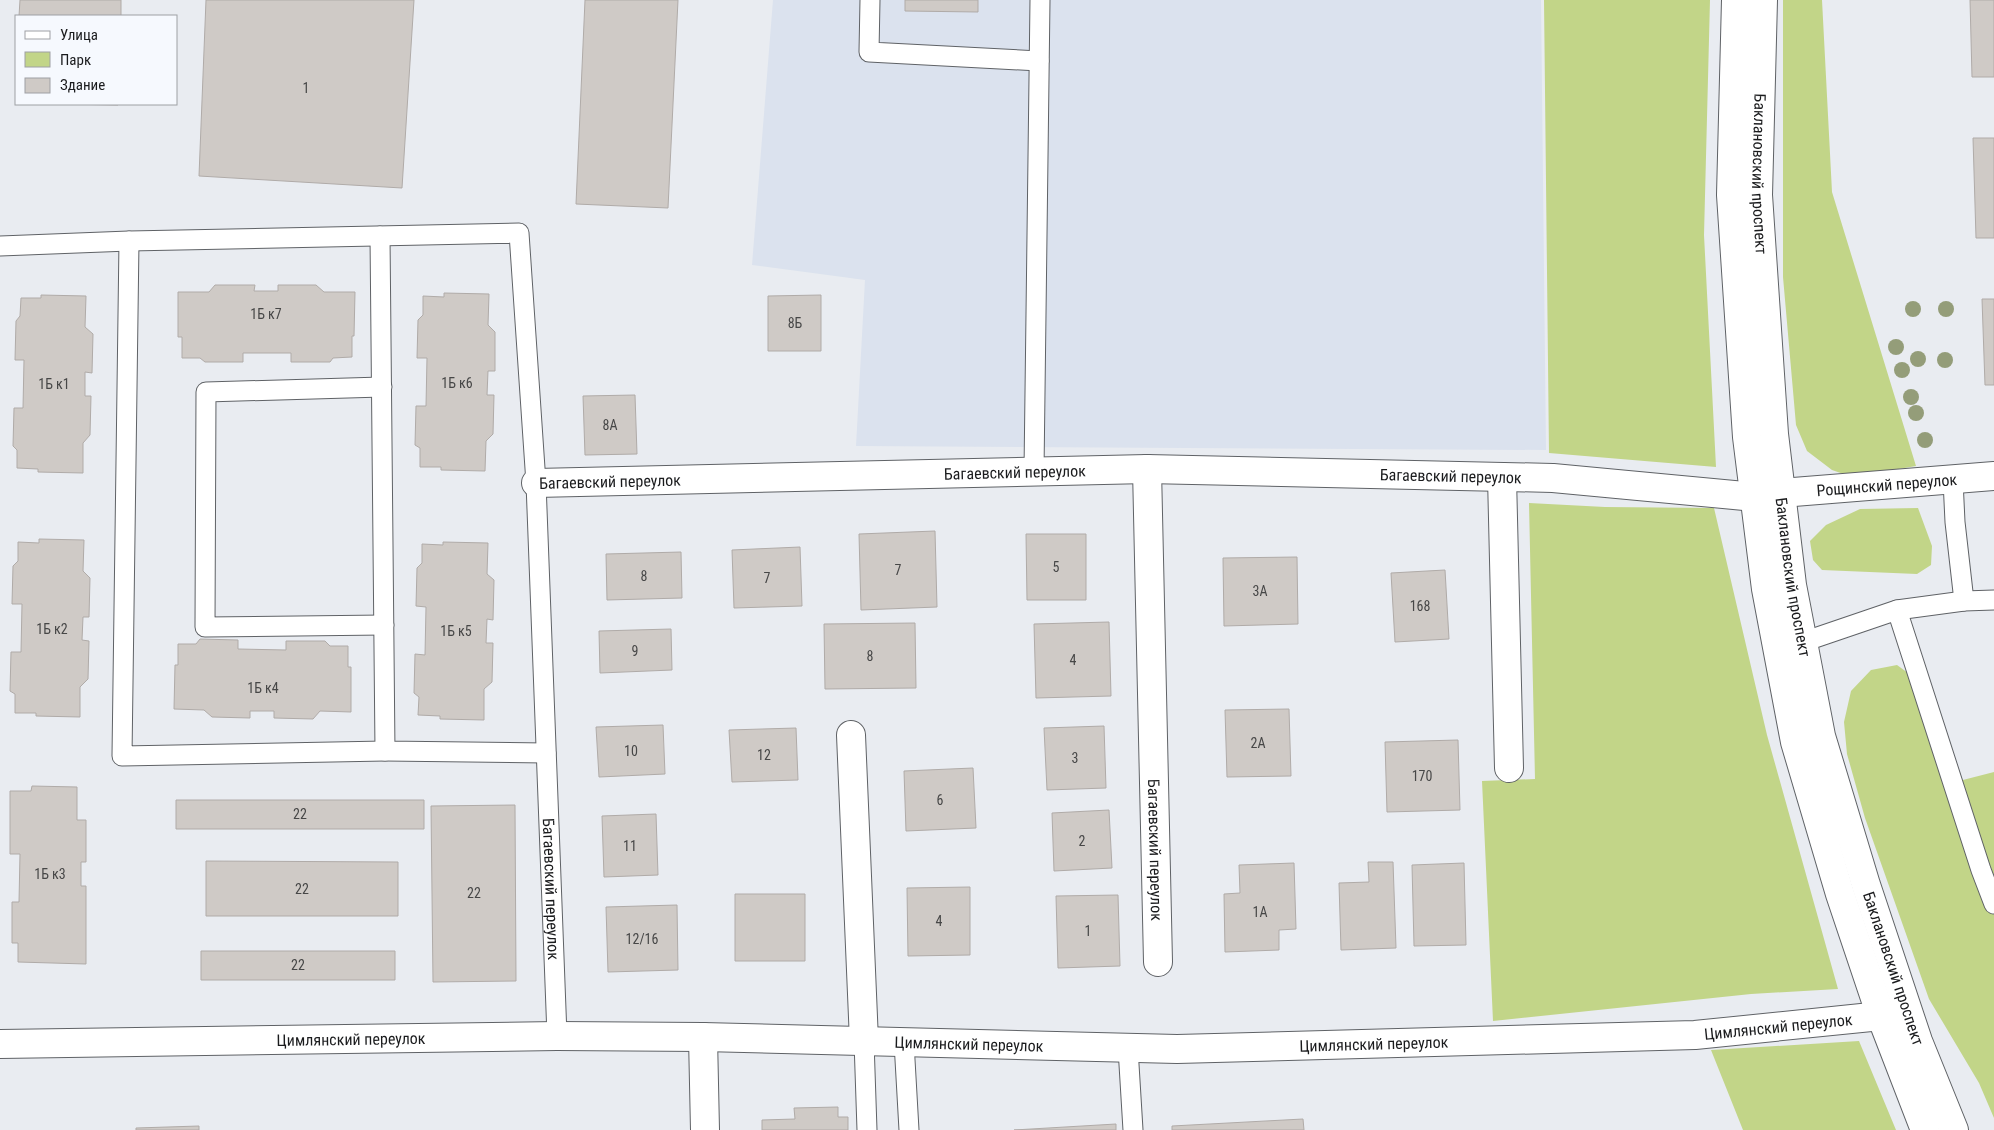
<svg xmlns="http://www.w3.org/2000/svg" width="1994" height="1130" viewBox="0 0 1994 1130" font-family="'Roboto Condensed',sans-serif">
  <rect width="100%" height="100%" fill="#e9ecf1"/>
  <path fill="#dbe2ee" d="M773,0H1541L1546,450L856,446L865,280L752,265Z"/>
  <path fill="#c2d588" d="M1544,0H1710L1704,235L1716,467L1549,453Z
    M1783,0H1822L1832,192L1916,466L1852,477L1832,470L1807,451L1796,425L1783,277Z
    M1529,503L1605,507L1714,508L1767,735L1838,989L1751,994L1493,1021L1482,781L1535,779Z
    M1918,508L1932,546L1931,565L1917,574L1822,570L1813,560L1810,541L1826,525L1860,509Z
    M1897,665L1908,673L1938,767L1994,915V1118L1979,1083L1929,999L1865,818L1847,754L1844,722L1851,691L1871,670Z
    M1994,772V876L1959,781Z
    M1859,1041L1896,1130H1743L1711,1050Z"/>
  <path fill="#cfcac6" stroke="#b0aba8" d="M20,0H121V16H19Z
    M206,0H414L402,188L199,176Z
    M585,0H678L668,208L576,204Z
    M905,0H978V12L905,11Z
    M1970,0H1994V77H1972Z
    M62,104H118V105Z
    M1973,138H1994V238H1976Z
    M215,285H255L254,291H278V285H316L324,292H355L354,336H352V357L333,358L330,362H291V353H243V362H205L200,358H182V337H178V292H209Z
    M444,293L489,294L488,325L495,332V371H488L487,395H494L493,434L486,441L485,471L441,470V467H420V448L415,445L416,406H426L427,358H417L418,320L423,315V296L444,297Z
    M41,295L86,296L85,327L93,334L92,373L85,372V396H91L90,435L83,443V473L38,472V469L17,468V450L13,446L14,408H23L24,360H15L16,321L20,316L21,298H41Z
    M821,295V351H768V296Z
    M1982,299H1994V385H1985Z
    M635,395L637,454L585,455L583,396Z
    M935,531L937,607L861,610L859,534Z
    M1026,534H1086V600H1027Z
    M39,539L84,540L83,571L90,578L89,617H83L82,640L89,641L88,679L80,687V717L36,716V713H15V694L10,691L11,652H21L22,604H12L13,566L18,561V542L39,543Z
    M443,542L488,543L487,574L494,580L493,620L487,619L486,643H493L492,682L484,689V720L440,719V716L418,715L419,697L414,693L415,654L425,655L426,607L416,606L417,568L422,563V544L443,545Z
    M800,547L802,606L734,608L732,550Z
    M681,552L682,598L607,600L606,554Z
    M1297,557L1298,624L1224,626L1223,558Z
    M1445,570L1449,639L1395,642L1391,573Z
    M1109,622L1111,696L1036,698L1034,624Z
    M915,623L916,688L825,689L824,624Z
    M671,629L672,670L600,673L599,631Z
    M200,639L238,640V649L286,650V641H325L330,646H348V667H351V712L320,711L313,719L274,718V711H250V718L212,717L204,710L174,709L175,665H178V644H196Z
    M1289,709L1291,776L1227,777L1225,710Z
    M663,725L665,774L599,777L596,727Z
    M1104,726L1106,788L1047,790L1044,728Z
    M796,728L798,780L732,782L729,730Z
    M1458,740L1460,810L1387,812L1385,742Z
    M973,768L976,828L906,831L904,771Z
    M32,786L77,787V820H86V862H81V886H86V964L18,962V943H12V902H19L20,854H10V791H31Z
    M176,800H424V829H176Z
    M515,805L516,981L433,982L431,806Z
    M1109,810L1112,868L1054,871L1052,813Z
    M656,814L658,875L604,877L602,816Z
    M206,861L398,862V916H206Z
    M1368,862H1393L1396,948L1341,950L1339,883L1369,882Z
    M1294,863L1296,929L1279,930V950L1225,952L1224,894L1240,893L1239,865Z
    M1464,863L1466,945L1414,946L1412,865Z
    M970,887V955L908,956L907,888Z
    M735,894H805V961H735Z
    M1118,895L1120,966L1058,968L1056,896Z
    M677,905L678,970L608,972L606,907Z
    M201,951H395V980H201Z
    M838,1107V1117H848V1130H762V1120L795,1119L794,1108Z
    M1303,1119L1304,1130H1172V1126Z
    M1116,1124V1130H1014Z
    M199,1126V1130H136V1128Z"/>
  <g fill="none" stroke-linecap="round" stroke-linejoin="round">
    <g stroke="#5f6266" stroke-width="21">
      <g id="service">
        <path d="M870,0L869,52L1039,61"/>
        <path d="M380,236L385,751L546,753"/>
        <path d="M129,241L122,756L385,751"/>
        <path id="s1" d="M0,246L129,241L519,233L536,483L557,1036"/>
        <path d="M382,387L206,392L205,627L384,625"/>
        <path d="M1034,471L1040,0"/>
        <path d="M1953,480L1955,522L1964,601"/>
        <path d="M1897,610L1981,870L1994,904"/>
        <path d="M1803,642L1897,610L1964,601L1994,600"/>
        <path d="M864,1041L867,1130"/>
        <path d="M904,1042L909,1130"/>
        <path d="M1128,1048L1133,1130"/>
      </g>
    </g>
    <g stroke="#5f6266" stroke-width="30">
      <g id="minor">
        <path id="s2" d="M1147,469L1158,962"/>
        <path d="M1502,477L1509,768"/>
        <path id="s3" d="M536,483L1147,469L1553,478L1755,497"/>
        <path id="s4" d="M1781,493L1994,476"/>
        <path d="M851,735L864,1041"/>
        <path d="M703,1037L705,1130"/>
        <path id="s5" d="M0,1044L557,1036L703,1037L1177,1049L1695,1035L1881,1016"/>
      </g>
    </g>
    <g stroke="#5f6266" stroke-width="30">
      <g id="primary">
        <path d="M1736,0L1731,195L1747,437L1766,589L1795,742L1840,894L1881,1016L1925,1130"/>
        <path id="s6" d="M1763,0L1758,195L1774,434L1792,585L1821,736L1866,885L1918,1041L1954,1130"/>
      </g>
    </g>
    <use href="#service" stroke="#fff" stroke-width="19"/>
    <use href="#minor" stroke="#fff" stroke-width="28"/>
    <use href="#primary" stroke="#fff" stroke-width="28"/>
  </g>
  <g fill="#949d79">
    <circle cx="1913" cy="309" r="8"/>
    <circle cx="1946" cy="309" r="8"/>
    <circle cx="1896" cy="347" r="8"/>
    <circle cx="1918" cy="359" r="8"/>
    <circle cx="1945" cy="360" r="8"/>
    <circle cx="1902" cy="370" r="8"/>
    <circle cx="1911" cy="397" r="8"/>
    <circle cx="1916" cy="413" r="8"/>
    <circle cx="1925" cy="440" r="8"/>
  </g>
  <g text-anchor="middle" stroke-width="4" stroke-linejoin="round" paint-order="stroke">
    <g font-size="14" fill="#474747">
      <text x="306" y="93">1</text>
      <text x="266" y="319">1Б к7</text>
      <text x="795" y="328">8Б</text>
      <text x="457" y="388">1Б к6</text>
      <text x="54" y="389">1Б к1</text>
      <text x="610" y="430">8А</text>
      <text x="1056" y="572">5</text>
      <text x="898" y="575">7</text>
      <text x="644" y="581">8</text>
      <text x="767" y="583">7</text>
      <text x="1260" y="596">3А</text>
      <text x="1420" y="611">168</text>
      <text x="52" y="634">1Б к2</text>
      <text x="456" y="636">1Б к5</text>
      <text x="635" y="656">9</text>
      <text x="870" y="661">8</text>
      <text x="1073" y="665">4</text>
      <text x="263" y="693">1Б к4</text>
      <text x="1258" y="748">2А</text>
      <text x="631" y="756">10</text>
      <text x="764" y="760">12</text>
      <text x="1075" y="763">3</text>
      <text x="1422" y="781">170</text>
      <text x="940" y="805">6</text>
      <text x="300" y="819">22</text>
      <text x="1082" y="846">2</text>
      <text x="630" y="851">11</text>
      <text x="50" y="879">1Б к3</text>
      <text x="302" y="894">22</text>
      <text x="474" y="898">22</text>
      <text x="1260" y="917">1А</text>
      <text x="939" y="926">4</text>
      <text x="1088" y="936">1</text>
      <text x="642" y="944">12/16</text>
      <text x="298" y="970">22</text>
    </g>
    <g font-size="16" fill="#1a1b1d" stroke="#f6f9fe">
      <text dy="6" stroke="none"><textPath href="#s6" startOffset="174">Баклановский проспект</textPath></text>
      <text dy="6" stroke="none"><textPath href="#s3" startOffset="479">Багаевский переулок</textPath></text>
      <text dy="6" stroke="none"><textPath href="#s3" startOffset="915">Багаевский переулок</textPath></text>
      <text dy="6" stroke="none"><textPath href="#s3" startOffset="74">Багаевский переулок</textPath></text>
      <text dy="6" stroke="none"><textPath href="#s4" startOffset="106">Рощинский переулок</textPath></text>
      <text dy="6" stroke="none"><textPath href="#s6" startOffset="579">Баклановский проспект</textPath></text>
      <text dy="6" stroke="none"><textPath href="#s2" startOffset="381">Багаевский переулок</textPath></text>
      <text dy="6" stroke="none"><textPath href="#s1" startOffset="1176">Багаевский переулок</textPath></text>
      <text dy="6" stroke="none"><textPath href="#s6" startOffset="984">Баклановский проспект</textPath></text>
      <text dy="6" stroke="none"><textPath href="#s5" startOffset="1779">Цимлянский переулок</textPath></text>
      <text dy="6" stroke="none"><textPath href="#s5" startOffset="351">Цимлянский переулок</textPath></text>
      <text dy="6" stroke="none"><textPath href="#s5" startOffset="969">Цимлянский переулок</textPath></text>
      <text dy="6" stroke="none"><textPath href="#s5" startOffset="1374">Цимлянский переулок</textPath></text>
    </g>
  </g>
  <rect x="15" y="15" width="162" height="90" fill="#f6f9fe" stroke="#9ea0a4"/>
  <rect x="25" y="31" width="25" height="8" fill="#ffffff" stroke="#9ea0a4"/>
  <text x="60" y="40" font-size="15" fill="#1a1b1d">Улица</text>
  <rect x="25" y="52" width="25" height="15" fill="#c2d588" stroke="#9ea0a4"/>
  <text x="60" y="65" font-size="15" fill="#1a1b1d">Парк</text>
  <rect x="25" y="78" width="25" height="15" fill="#cfcac6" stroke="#9ea0a4"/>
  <text x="60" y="90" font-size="15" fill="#1a1b1d">Здание</text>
</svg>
